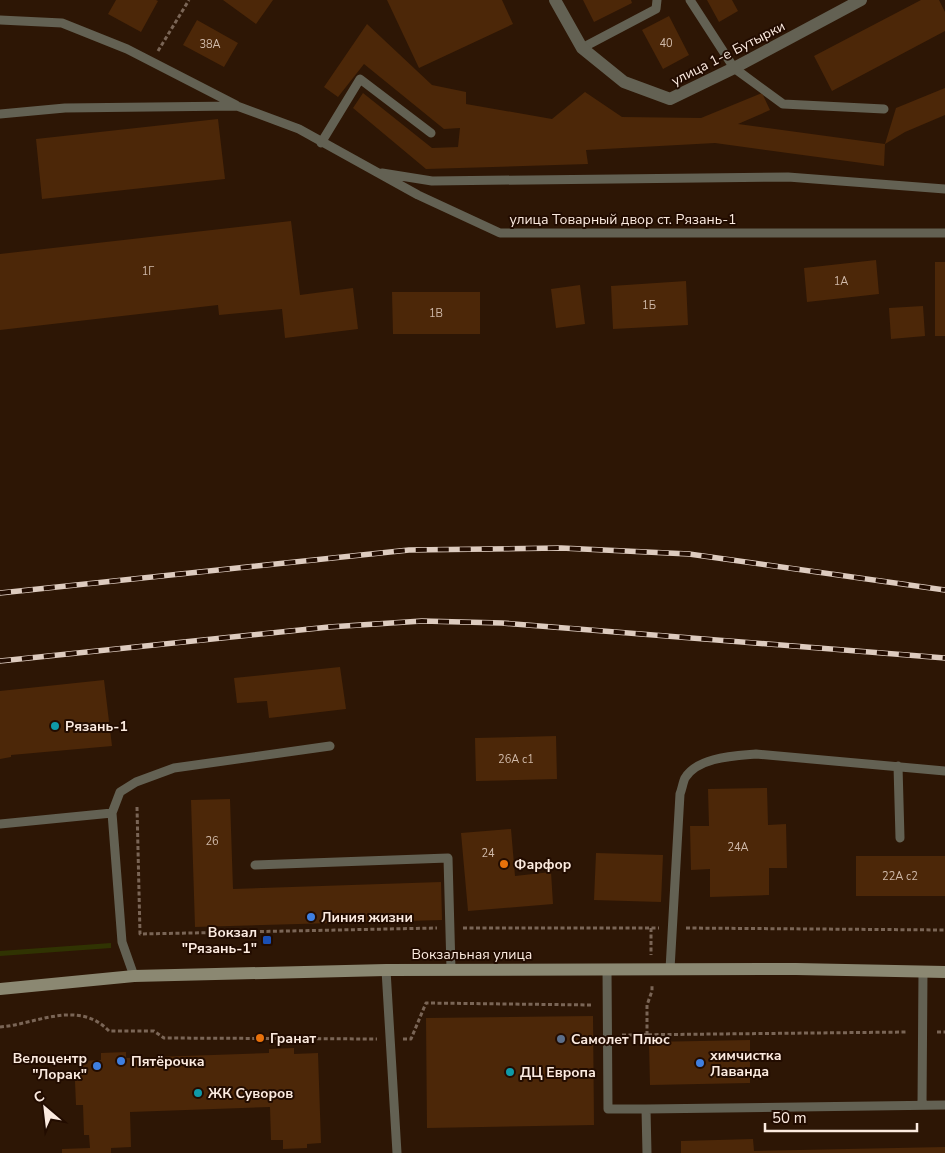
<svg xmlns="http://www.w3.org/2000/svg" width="945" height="1153" viewBox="0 0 945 1153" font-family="'Nunito Sans',sans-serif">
  <rect width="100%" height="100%" fill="#2d1605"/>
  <path fill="#303302" d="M111,943V948L0,956V951Z"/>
  <path fill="#4c2708" d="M116,0H156L158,1L141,32L108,14Z
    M223,0H273L256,24Z
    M387,0H502L513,24L419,68Z
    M583,0H631L632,3L594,22Z
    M707,0H732L738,11L719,22Z
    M921,0H939L945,12V31L832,91L814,56Z
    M669,16L689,55L663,69L642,30Z
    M197,20L238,43L224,67L183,45Z
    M367,24L432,85L466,92V104L552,119L585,92L622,117L701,118L762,93L770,110L738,124L885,144L896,108L945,88V115L905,132L885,144L884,166L715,143L586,150L588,164L426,169L353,108L363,93L432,148L458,147L460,128L444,129L364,64L338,97L324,87Z
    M218,119L225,179L42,199L36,139Z
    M291,221L300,295L353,288L358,329L285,338L282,309L219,315L218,305L0,330V254Z
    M876,260L879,294L807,302L804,268Z
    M935,262H945V336H935Z
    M686,281L688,325L613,329L611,286Z
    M580,285L585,324L556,328L551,289Z
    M392,292H480V334H393Z
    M923,306L925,336L891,339L889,308Z
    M340,667L346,709L269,718L267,701L237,703L234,678Z
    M104,680L112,746L11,755V757L0,759V691Z
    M556,736L557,779L476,781L475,738Z
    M767,788L768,825L786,824L787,868H769V895L710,897V869L691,870L690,826H709L708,789Z
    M230,799L233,889L441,882L442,920L195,927L191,800Z
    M511,829L515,876L551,872L553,904L468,911L461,833Z
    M596,853L663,855L661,902L594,900Z
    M856,856H945V896H856Z
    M593,1016L594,1125L427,1128L426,1018Z
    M750,1040V1083L650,1085L649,1042Z
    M294,1048V1054L318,1053L321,1143L307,1144V1148L283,1149V1140H271L270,1107L130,1112L131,1147L111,1148V1153H62V1149L90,1148L89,1135H84L83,1105H76L75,1081L81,1080V1061L101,1060V1053L126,1052V1058L269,1053V1049Z
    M753,1139L754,1151L945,1147V1153H681V1141Z"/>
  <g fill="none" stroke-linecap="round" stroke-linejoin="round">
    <path stroke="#7a6556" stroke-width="3" stroke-dasharray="4 2.5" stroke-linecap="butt" d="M158,51L189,0
      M137,807L140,934L437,928
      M463,928H659
      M651,928V955
      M686,928L945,930
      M0,1027C37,1024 78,999 109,1031H154L164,1038L377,1039
      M937,1032H945
      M622,1035L908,1032
      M647,1035V1005L652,991V984
      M403,1039H411L426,1003L592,1005"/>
    <path stroke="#636153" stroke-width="9" d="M690,0L734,68L783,104L884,109
      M0,20L62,23L127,49L236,105
      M582,48L656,9L657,0
      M0,114L65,108L237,106L299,129L418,195L500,233H945
      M321,143L360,79L431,133
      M382,173L432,181L788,177L945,189
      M898,766L900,838
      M112,813L120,792L136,782L174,768L330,746
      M0,824L112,813L122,942L134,976
      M255,865L448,858L451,969
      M607,969L608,1109H646L647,1153
      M670,969L680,794C682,789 683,782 685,778C698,757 734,756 756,754L945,771
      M386,970L397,1153
      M922,1105L923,972
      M646,1109L945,1105"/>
    <path stroke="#636153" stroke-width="12" d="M555,0L582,48L624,82L670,99L734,68L861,0"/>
    <path stroke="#8b8872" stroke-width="12" d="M0,989L134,976L386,970L796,969L945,972"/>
    <g stroke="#ddcbbf" stroke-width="5.5">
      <path id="rail" d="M0,593L409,550L561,548L689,554L945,590
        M0,661L329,627L422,621L502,623L945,658"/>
    </g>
    <use href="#rail" stroke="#220c00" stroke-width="4" stroke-dasharray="11" stroke-linecap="butt"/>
  </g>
  <g fill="#0f9aa8" stroke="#220c00" stroke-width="2">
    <circle cx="55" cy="726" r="5"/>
    <circle cx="510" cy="1072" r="5"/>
    <circle cx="198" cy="1093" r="5"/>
  </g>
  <g fill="#e8710a" stroke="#220c00" stroke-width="2">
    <circle cx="504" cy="864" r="5"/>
    <circle cx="260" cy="1038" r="5"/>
  </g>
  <g fill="#3f7fe0" stroke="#220c00" stroke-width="2">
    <circle cx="311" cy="917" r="5"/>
    <circle cx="121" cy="1061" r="5"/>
    <circle cx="700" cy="1063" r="5"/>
    <circle cx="97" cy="1066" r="5"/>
  </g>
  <rect fill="#1a4fb4" stroke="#220c00" stroke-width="2" x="262" y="935" width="10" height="10" rx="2.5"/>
  <circle fill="#5c6f8a" stroke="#220c00" stroke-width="2" cx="561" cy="1039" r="5"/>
  <g text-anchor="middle" stroke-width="4" stroke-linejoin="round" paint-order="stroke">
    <g font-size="11" fill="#d0baaa">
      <text x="666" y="47">40</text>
      <text x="210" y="48">38А</text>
      <text x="148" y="275">1Г</text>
      <text x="841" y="285">1А</text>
      <text x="649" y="309">1Б</text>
      <text x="436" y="317">1В</text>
      <text x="516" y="763">26А с1</text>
      <text x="212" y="845">26</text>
      <text x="738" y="851">24А</text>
      <text x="488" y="857">24</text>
      <text x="900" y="880">22А с2</text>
    </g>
    <g font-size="14" fill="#fcebe0" stroke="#220c00">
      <text transform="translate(728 53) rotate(-27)" y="5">улица 1-е Бутырки</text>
      <text x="623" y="224">улица Товарный двор ст. Рязань-1</text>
      <text x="472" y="959">Вокзальная улица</text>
    </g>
    <g font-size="14" font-weight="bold" fill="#fcebe0" stroke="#220c00" text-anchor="start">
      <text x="65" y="731">Рязань-1</text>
      <text x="514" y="869">Фарфор</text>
      <text x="321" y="922">Линия жизни</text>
      <text x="257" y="937" text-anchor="end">Вокзал<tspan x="257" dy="16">"Рязань-1"</tspan></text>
      <text x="270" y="1043">Гранат</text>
      <text x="571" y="1044">Самолет Плюс</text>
      <text x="710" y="1060">химчистка<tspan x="710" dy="16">Лаванда</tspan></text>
      <text x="87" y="1063" text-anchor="end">Велоцентр<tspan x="87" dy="16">"Лорак"</tspan></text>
      <text x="131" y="1066">Пятёрочка</text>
      <text x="520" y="1077">ДЦ Европа</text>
      <text x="208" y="1098">ЖК Суворов</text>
    </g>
  </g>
  <g transform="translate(45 1108) rotate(332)" stroke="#220c00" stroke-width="4" paint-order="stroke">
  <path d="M0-4L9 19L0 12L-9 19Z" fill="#fcebe0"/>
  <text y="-8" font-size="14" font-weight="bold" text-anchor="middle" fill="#fcebe0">С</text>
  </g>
  <path d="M765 1123v8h152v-8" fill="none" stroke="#fcebe0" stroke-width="2.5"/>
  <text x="772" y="1123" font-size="15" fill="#fcebe0" stroke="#220c00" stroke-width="4" paint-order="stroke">50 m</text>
</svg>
